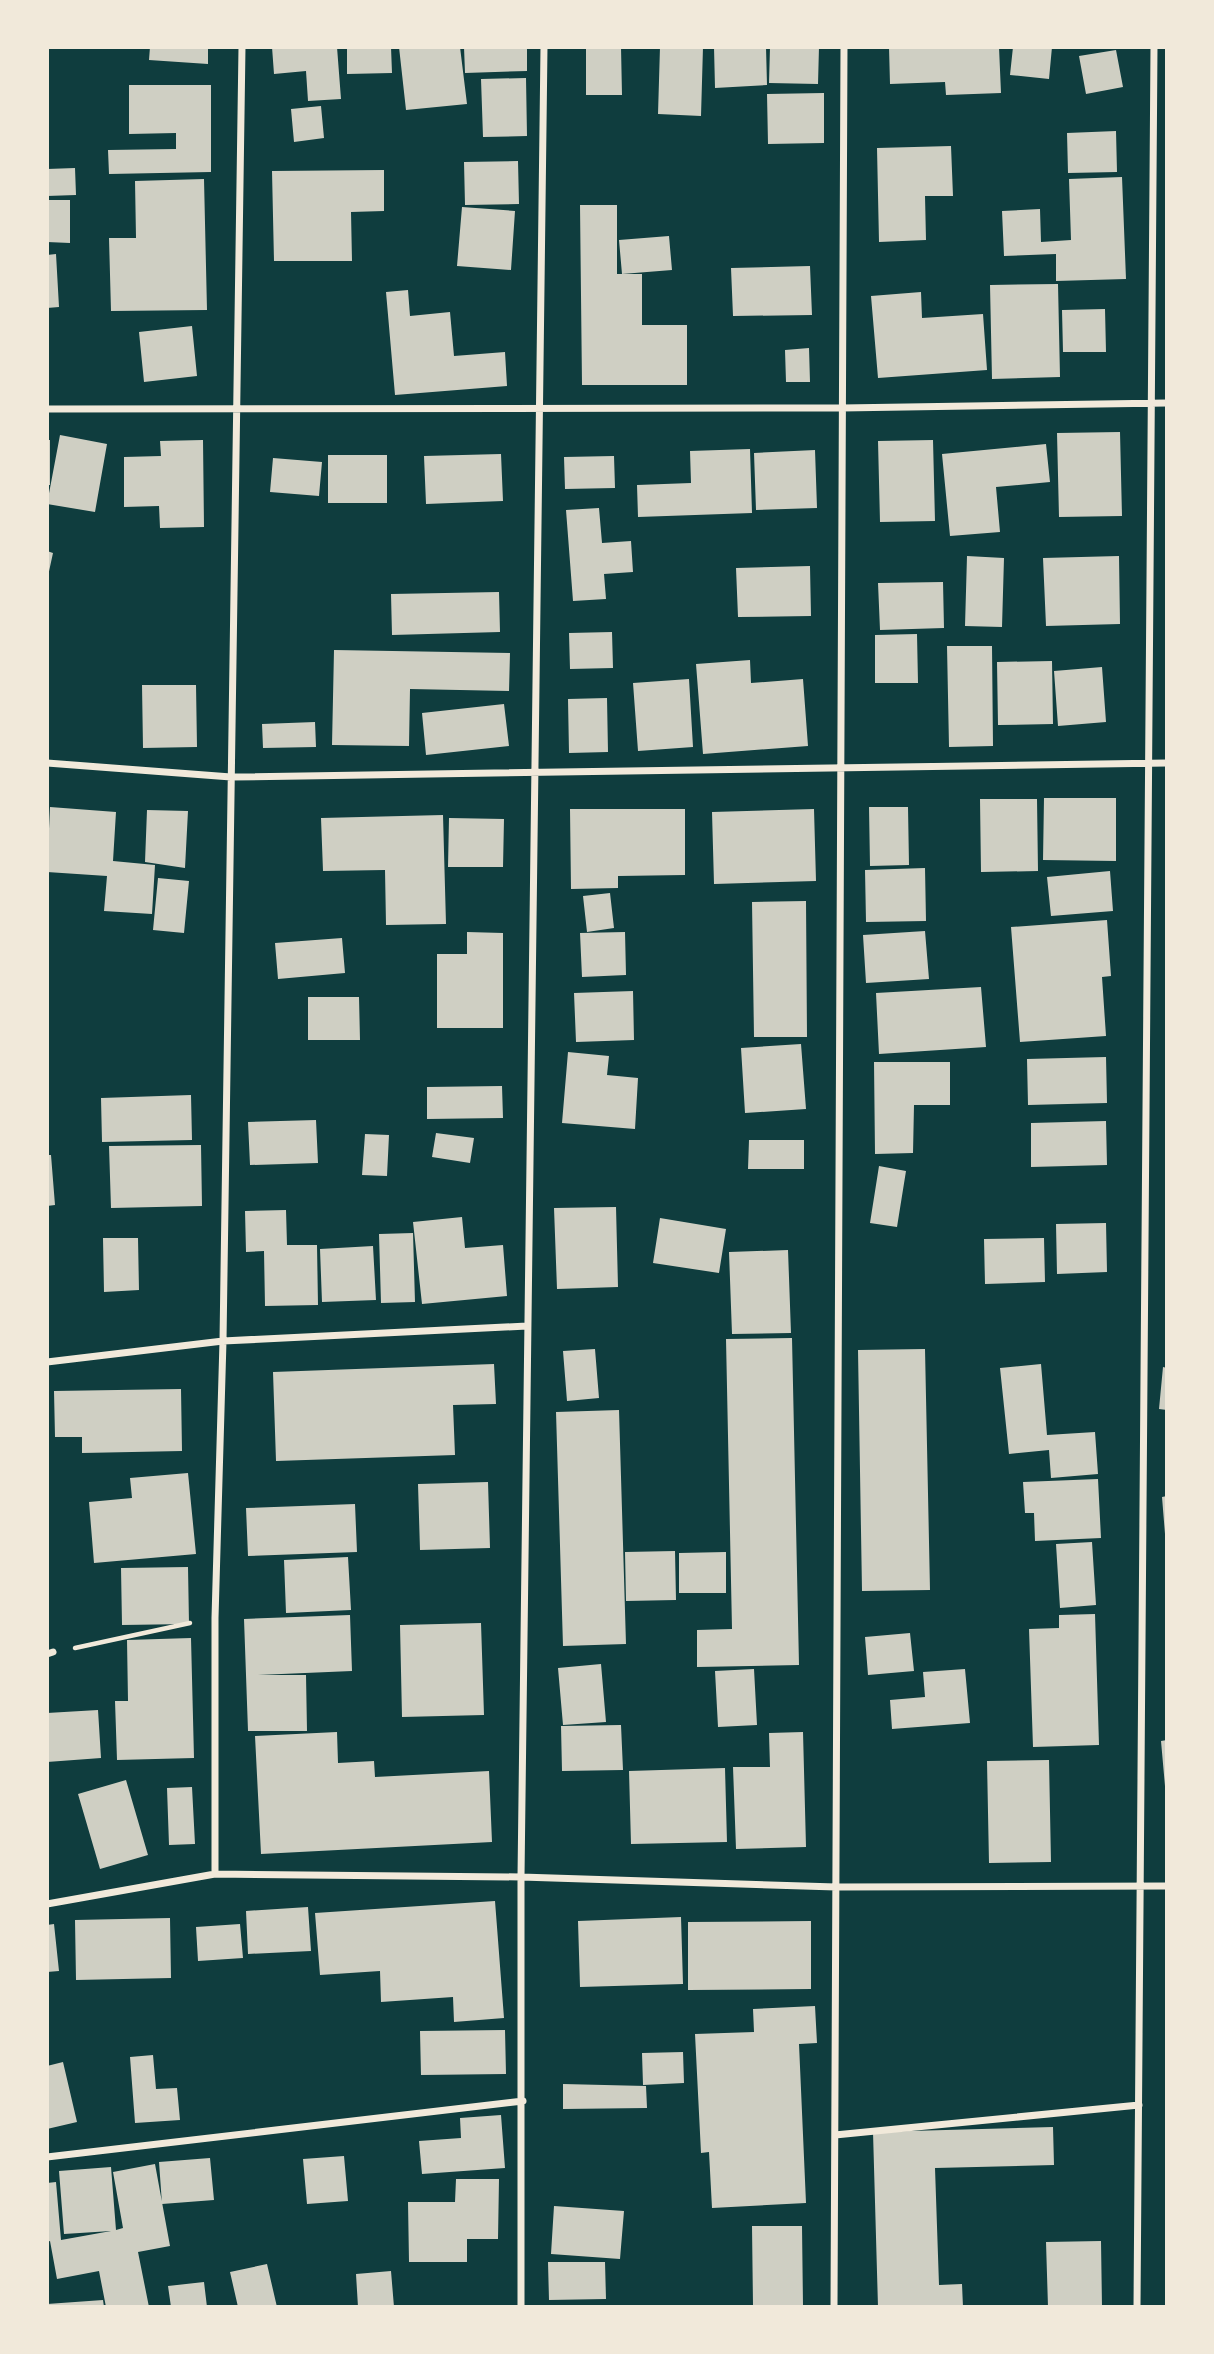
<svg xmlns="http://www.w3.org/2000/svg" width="1214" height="2354" viewBox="0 0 1214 2354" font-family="'Varela Round',sans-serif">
  <rect width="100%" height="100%" fill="#0f3d3e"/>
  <path fill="#cfcfc3" d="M150,47H208V64L149,60Z
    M272,47H337L341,99L308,101L306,71L274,74Z
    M347,47H391L392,73L347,74Z
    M399,47H460L467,104L406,110Z
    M464,47H527V71L465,73Z
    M586,47H621L622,95H586Z
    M660,47H703L701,116L658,114Z
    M714,47H766L767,85L715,88Z
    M770,47H819L818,84L769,83Z
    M889,47H999L1001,93L946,95L945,82L890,84Z
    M1013,47H1052L1049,79L1010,75Z
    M1116,50L1123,87L1086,94L1079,56Z
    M526,78L527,136L483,137L481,79Z
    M129,85H211V172L109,174L108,150L176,149V133L129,134Z
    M824,93V143L768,144L767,94Z
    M321,106L324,138L294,142L291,109Z
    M1116,131L1117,172L1068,173L1067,133Z
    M951,146L953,196H925L926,240L879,242L877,148Z
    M518,161L519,204L465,205L464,162Z
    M75,168L76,195L47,196V169Z
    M384,170V211L351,212L352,261H274L272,171Z
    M1122,177L1126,279L1056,281V254L1004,256L1002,211L1040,209L1041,242L1071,240L1069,179Z
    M204,179L207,310L111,311L109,238H136L135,181Z
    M47,200H70V243L47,242Z
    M580,205H617V274H642V325H687V385H582Z
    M462,207L515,211L511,270L457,266Z
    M669,236L672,270L622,274L619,240Z
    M56,254L59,307L47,308V255Z
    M810,266L812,315L733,316L731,268Z
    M1058,284L1060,377L992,379L990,285Z
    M408,290L410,316L450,312L454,356L505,352L507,386L395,395L386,292Z
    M921,292L922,318L983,314L987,370L878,378L871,296Z
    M1105,309L1106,352H1063L1062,310Z
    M192,326L197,376L144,382L139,332Z
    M809,348L810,382H786L785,350Z
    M1120,432L1122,516L1059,517L1057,433Z
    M60,435L107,444L95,512L47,504Z
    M47,440H50V485H47Z
    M203,440L204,527L160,528L159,506L124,507V457L161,456L160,441Z
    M933,440L935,521L880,522L878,441Z
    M1046,444L1050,482L996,487L1000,532L950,536L942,454Z
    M750,449L752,513L638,517L637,485L691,483L690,451Z
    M815,450L817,508L756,510L754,453Z
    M501,454L503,501L426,504L424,456Z
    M328,455H387V503H328Z
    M614,456L615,488L565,489L564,457Z
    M273,458L322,462L319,496L270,492Z
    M599,508L602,543L631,541L633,572L604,574L606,599L573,601L566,510Z
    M47,551L53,553L48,576H47Z
    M967,556L1004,558L1002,627L965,626Z
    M1119,556L1120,624L1046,626L1043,558Z
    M810,566L811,616L738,617L736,568Z
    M943,582L944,628L880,630L878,583Z
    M499,592L500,632L392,635L391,594Z
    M612,632L613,668L570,669L569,633Z
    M917,634L918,683H875V635Z
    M947,646H992L993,746L949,747Z
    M334,650L510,653L509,691L410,689L409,746L332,745Z
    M750,660L751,683L803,679L808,746L703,754L696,664Z
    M1052,661L1053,724L998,725L997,662Z
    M1102,667L1106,722L1058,726L1054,671Z
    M689,679L693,747L638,751L633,683Z
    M142,685H196L197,747L143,748Z
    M607,698L608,752L569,753L568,699Z
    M504,704L509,746L426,755L422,713Z
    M315,722L316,747L263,748L262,724Z
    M1044,798H1116V861L1043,860Z
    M980,799H1037L1038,871L981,872Z
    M50,807L116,812L113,861L155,865L152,914L104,911L107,876L47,872Z
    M869,807H908L909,865L870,866Z
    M570,809H685V875L618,876V888L571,889Z
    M814,809L816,881L714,884L712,812Z
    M147,810L188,811L185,868L145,862Z
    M443,815L446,924L386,925L385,870L323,871L321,818Z
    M449,818L504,819L503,867H448Z
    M925,868L926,921L866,922L865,870Z
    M1110,871L1113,911L1051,916L1047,877Z
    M158,878L189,881L184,933L153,930Z
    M610,893L614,928L587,932L583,896Z
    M806,901L807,1037H754L752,902Z
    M1107,920L1111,976L1102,977L1106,1036L1020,1042L1011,927Z
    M925,931L929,979L866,983L863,935Z
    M467,932L503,933V1028H437V954H467Z
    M625,932L626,975L582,977L580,933Z
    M342,938L345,973L278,979L275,943Z
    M981,987L986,1047L879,1054L876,993Z
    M633,991L634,1040L576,1042L574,993Z
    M308,997H359L360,1040H308Z
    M801,1044L806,1109L745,1113L741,1048Z
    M568,1052L609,1056L607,1075L638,1078L635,1129L562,1123Z
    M1106,1057L1107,1103L1028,1105L1027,1059Z
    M874,1062H950V1105H914L913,1153L875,1154Z
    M502,1086L503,1118L427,1119V1087Z
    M191,1095L192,1140L102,1142L101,1098Z
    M316,1120L318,1163L250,1165L248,1122Z
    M1106,1121L1107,1165L1031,1167V1123Z
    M436,1133L474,1138L470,1163L432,1157Z
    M365,1134L389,1135L387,1176L362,1175Z
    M749,1140H804V1169H748Z
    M201,1145L202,1206L111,1208L109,1146Z
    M47,1155H51L55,1205L47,1206Z
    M879,1166L906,1171L897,1227L870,1223Z
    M616,1207L618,1287L557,1289L554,1208Z
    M286,1210L287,1245H317L318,1305L265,1306L264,1251L246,1252L245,1211Z
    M462,1217L465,1248L503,1245L507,1296L422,1304L413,1222Z
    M660,1218L726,1229L719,1273L653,1263Z
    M1106,1223L1107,1272L1057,1274L1056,1224Z
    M413,1233L415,1302L381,1303L379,1234Z
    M103,1238H138L139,1290L104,1292Z
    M1044,1238L1045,1282L985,1284L984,1239Z
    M373,1246L376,1300L322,1302L320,1249Z
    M788,1250L791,1333L732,1334L729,1252Z
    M792,1338L799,1665L697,1667V1630L732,1629L726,1339Z
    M595,1349L599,1398L567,1401L563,1351Z
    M925,1349L930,1590L862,1591L858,1350Z
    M494,1364L496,1404L453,1405L455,1455L276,1461L273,1372Z
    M1041,1364L1047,1435L1095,1432L1098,1474L1051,1478L1049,1450L1009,1454L1000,1368Z
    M1163,1367L1167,1368V1410L1159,1409Z
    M181,1389L182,1451L82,1453V1437H55L54,1391Z
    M619,1410L626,1644L563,1646L556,1412Z
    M188,1473L196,1554L94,1563L89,1502L132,1498L130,1478Z
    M1098,1479L1101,1538L1035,1541L1034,1513H1025L1023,1482Z
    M488,1482L490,1548L420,1550L418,1484Z
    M1167,1496V1534H1165L1162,1497Z
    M355,1504L357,1552L248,1556L246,1508Z
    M1092,1542L1096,1605L1060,1608L1056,1544Z
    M675,1551L676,1600L626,1601L625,1552Z
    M726,1552V1593H679V1553Z
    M348,1557L351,1610L286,1613L284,1560Z
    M188,1567L189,1624L122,1625L121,1568Z
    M1095,1614L1099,1745L1033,1747L1029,1629L1059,1628V1615Z
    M350,1615L352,1671L258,1675H306L307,1731H248L244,1619Z
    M481,1623L484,1715L402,1717L400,1625Z
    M910,1633L914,1671L868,1675L865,1637Z
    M191,1638L194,1758L117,1760L115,1701H128L127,1640Z
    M601,1664L606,1722L563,1725L558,1668Z
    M754,1669L757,1725L718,1727L715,1671Z
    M965,1669L970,1723L892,1729L890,1700L925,1697L923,1672Z
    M98,1710L101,1758L47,1762V1713Z
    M621,1725L623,1770L562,1771L561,1726Z
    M337,1732L338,1763L374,1761L375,1777L489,1771L492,1842L261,1854L255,1736Z
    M803,1732L806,1847L736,1849L733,1767H770L769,1733Z
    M1167,1740V1786H1165L1161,1741Z
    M1049,1760L1051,1862L989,1863L987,1761Z
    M725,1768L727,1842L631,1844L629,1771Z
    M126,1780L148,1855L100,1869L78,1794Z
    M192,1787L195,1844L169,1845L167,1788Z
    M495,1901L504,2018L454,2022L453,1997L381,2002L380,1971L320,1975L315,1913Z
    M308,1907L311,1951L248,1954L246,1911Z
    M681,1917L683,1984L580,1987L578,1921Z
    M170,1918L171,1978L76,1980L75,1920Z
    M811,1921V1989L688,1990V1922Z
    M54,1924L59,1971L47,1972V1925Z
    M240,1924L243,1958L198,1961L196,1927Z
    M815,2006L817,2043L799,2044L806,2203L712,2208L709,2152L701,2153L695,2034L754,2032L753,2009Z
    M505,2030L506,2074L421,2075L420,2031Z
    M683,2052L684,2083L643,2085L642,2053Z
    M153,2055L156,2089L177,2088L180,2120L135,2123L130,2057Z
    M63,2062L77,2122L47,2129V2066Z
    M563,2084L646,2086L647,2108L563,2109Z
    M501,2115L505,2168L422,2174L419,2141L461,2138L460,2118Z
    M1053,2127L1054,2165L935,2168L939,2285L962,2284L963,2307H878L873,2132Z
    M344,2156L348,2201L307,2204L303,2159Z
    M210,2158L214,2200L162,2204L159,2162Z
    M155,2164L170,2246L138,2252L149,2307H106L99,2271L57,2279L50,2241L47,2242V2183L56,2182L61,2240L111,2231L64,2234L59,2171L111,2167L116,2230L123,2228L113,2172Z
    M456,2179H499L498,2239H467V2262H409L408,2202H455Z
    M554,2206L624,2211L620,2259L551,2254Z
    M752,2226H802L803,2306H753Z
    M1101,2241L1102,2307H1048L1046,2242Z
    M548,2262H605L606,2299L549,2300Z
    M267,2264L277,2307H238L230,2272Z
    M391,2271L394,2307H358L356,2274Z
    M204,2282L207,2307H171L168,2286Z
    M103,2300L104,2307H47V2304Z"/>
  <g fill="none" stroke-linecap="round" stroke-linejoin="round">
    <path stroke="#f1e9da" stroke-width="4.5" d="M75,1648L190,1623"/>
    <path stroke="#f1e9da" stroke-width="7" d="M47,409L842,408L1167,403
      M47,763L231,777L1167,763
      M47,1362L223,1341L527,1326
      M47,1654L53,1652
      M215,1874V1618L223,1341L242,47
      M47,1904L215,1874L521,1877L836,1887L1167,1886
      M835,2135L1139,2105
      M47,2157L523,2101
      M521,2307V1877L544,47
      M834,2307L844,47
      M1137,2307L1154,47"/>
  </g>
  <rect width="1214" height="2354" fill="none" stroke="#f1e9da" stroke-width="98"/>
</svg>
